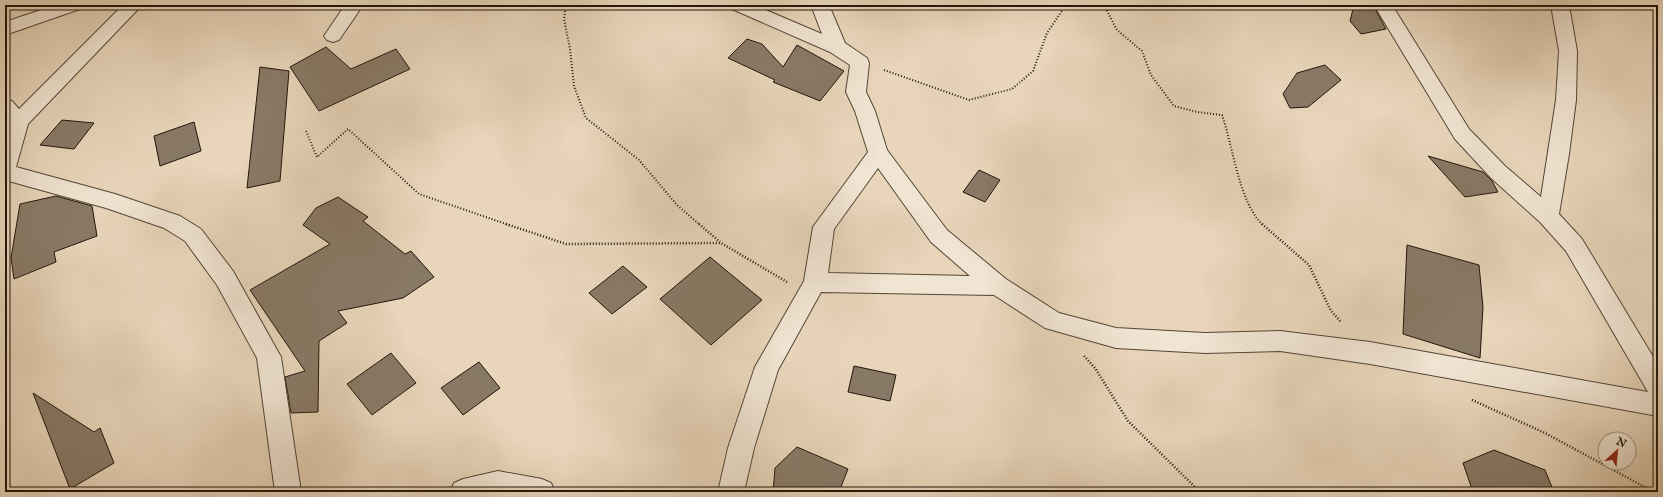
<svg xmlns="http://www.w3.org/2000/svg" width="1663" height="497" viewBox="0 0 1663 497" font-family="'IM FELL English',serif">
  <rect width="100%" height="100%" fill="#e8d5ba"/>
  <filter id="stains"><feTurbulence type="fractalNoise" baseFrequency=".005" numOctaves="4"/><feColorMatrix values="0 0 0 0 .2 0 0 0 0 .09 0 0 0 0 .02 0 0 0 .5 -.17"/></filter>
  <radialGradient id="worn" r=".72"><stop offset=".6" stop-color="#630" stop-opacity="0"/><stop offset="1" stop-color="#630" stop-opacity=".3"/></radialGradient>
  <path fill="#887966" stroke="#21160a" d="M1354,5H1373L1386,29L1361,34L1350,21Z
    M747,39L762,44L783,67L797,45L844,71L820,101L773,82L775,80L728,58Z
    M326,47L351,69L396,49L410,69L319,111L290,67Z
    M1325,65L1341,80L1308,107L1290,108L1283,94L1297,73Z
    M260,67L289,71L280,181L247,188Z
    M62,120L94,123L74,149L40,145Z
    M194,122L201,151L160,166L154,136Z
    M1428,156L1483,172L1492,181L1498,192L1465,197Z
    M979,170L1000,180L985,202L963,192Z
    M56,196L92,206L97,236L54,252L56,262L14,279L11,258L20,204Z
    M338,197L368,217L363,221L405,254L411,251L434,277L403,298L338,311L347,323L319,341L318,412L291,413L285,377L305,371L250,290L330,244L303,225L316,208Z
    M1407,245L1479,265L1483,307L1480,358L1403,334Z
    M710,257L762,300L711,345L660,299Z
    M623,266L647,287L612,314L589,293Z
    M391,353L416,383L372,415L347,384Z
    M479,362L500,388L463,415L441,388Z
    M854,366L896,375L890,401L848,392Z
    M33,393L94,432L100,428L114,463L70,489Z
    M797,447L848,469L839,492H773L775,468Z
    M1494,450L1545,470L1554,492H1473L1463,463Z"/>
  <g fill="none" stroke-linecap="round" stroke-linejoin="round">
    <g stroke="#534636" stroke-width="2">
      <path id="street" d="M56,5H83L80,9L5,35V22Z
        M123,5H142L28,124L16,167L115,194L180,216L201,229L233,271L281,357L301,492H275L257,358L217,285L185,241L164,228L106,208L5,180V135L9,123L5,119V99L12,101L19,109Z
        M345,5H363L339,40L333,42L327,40L324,36Z
        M729,5H754L822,34L811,5H829L845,43L867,58L869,63L866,92L875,111L887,150L947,230L1006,279L1059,313L1116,328L1205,333L1280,331L1370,342L1648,392L1566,251L1540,222L1491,178L1455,139L1374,5H1392L1469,129L1505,166L1541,197L1556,100L1559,51L1551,5H1569L1577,51L1576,100L1569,154L1559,214L1582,239L1658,365V416L1370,364L1280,351L1205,353L1116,348L1045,328L994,295L821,292L778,370L754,448L744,492H718L728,448L755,367L804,281L813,227L868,152L855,111L846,92L850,65L830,52L732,9ZM878,168L931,242L970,276L828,273L834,229Z
        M498,471L542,479L551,483L555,492H450L454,483L463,479Z"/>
    </g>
    <path stroke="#21160a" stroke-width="2" stroke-dasharray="1 2" stroke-linecap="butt" d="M566,5L564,19L570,49L574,86L586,118L639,160L677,205L700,225
      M1104,5L1117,30L1142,51L1151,75L1174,106L1197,112L1222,115C1233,146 1239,203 1263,225
      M884,70L969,100L1012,89L1033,71L1047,33L1066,5
      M306,131L317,157L348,129L419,194L509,225"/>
    <path stroke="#21160a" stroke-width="2.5" stroke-dasharray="1 2" stroke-linecap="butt" d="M506,224L566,244L721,243L787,282
      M699,224L720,242
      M1262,224L1309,265L1331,311L1341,322
      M1084,356L1095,368L1128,421L1200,492
      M1472,400L1545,433L1654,492"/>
    <use href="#street" fill="#f0e4d2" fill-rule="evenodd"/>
  </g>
  <rect width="1663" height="497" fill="none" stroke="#e8d5ba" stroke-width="20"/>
  <rect x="6" y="6" width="1651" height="485" fill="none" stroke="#21160a" stroke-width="2"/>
  <rect x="10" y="10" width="1643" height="477" fill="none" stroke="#21160a"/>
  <g transform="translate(1617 451) rotate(27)"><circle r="19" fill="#f0e4d2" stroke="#9d9282"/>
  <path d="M0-3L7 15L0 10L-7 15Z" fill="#8f2418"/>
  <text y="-6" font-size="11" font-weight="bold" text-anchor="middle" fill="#21160a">N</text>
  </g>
  <rect width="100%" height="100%" filter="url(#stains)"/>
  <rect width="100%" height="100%" fill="url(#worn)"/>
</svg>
